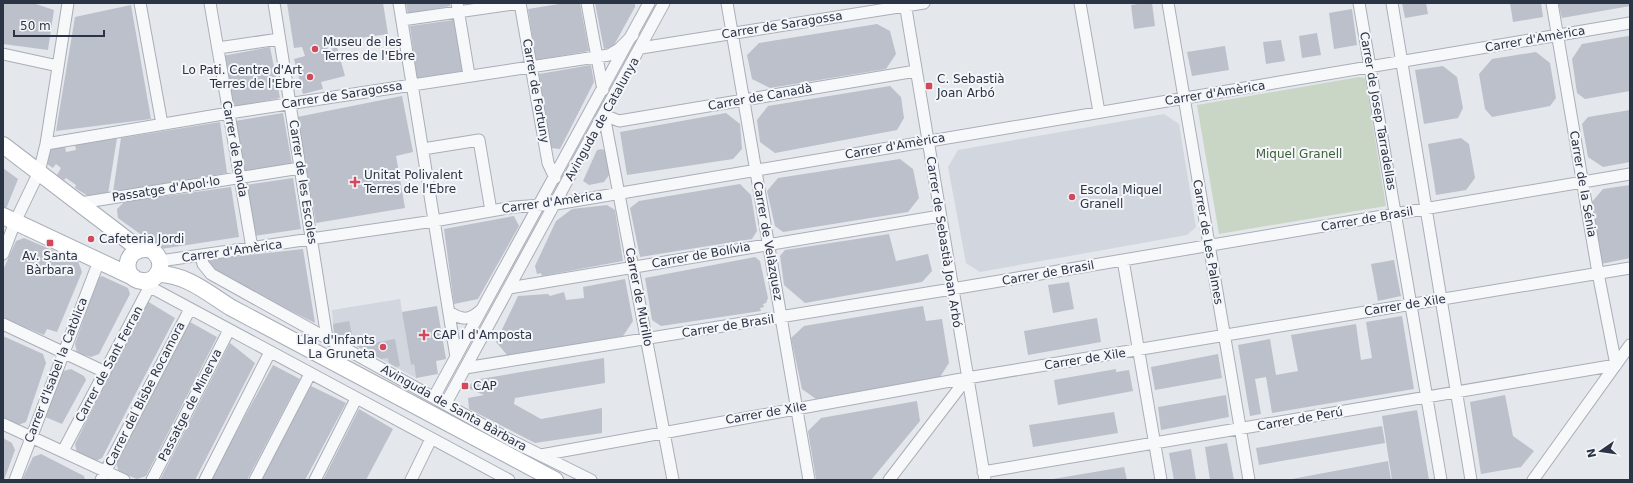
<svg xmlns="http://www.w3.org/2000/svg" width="1633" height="483" viewBox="0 0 1633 483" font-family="'DejaVu Sans',sans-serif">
  <rect width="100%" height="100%" fill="#e4e7ec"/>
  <path fill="#d2d6de" d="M1164,114L1179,124L1196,227L1187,235L980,272L966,263L948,167L958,150Z
    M400,299L411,365L414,364L416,378L334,334L332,310Z"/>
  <path fill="#c9d6c5" d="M1359,77L1365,78L1366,83L1386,206L1219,234L1197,105Z"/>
  <path fill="#bbc0ca" d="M3,3H33L54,10L48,50L3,44Z
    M287,3H383L388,34L326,43L328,50L337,47L345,76L321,82L323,89L303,94L294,59L305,56L302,47L294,48Z
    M406,3H450V6L408,14Z
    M565,3L580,4L589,51L536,60L528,9Z
    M595,3H635V7L613,47L604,49Z
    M1145,3H1152L1155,26L1134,29L1131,5Z
    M1402,3H1426L1428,14L1405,18Z
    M1510,3H1541L1543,17L1513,22Z
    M1558,3H1630V6L1562,18Z
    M131,5L151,119L56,131L75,17Z
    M1352,9L1357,45L1334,49L1329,13Z
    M454,20L463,71L417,78L410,26Z
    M877,24L890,31L896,54L886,69L770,88L752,79L747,55L759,43Z
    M1317,33L1321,55L1302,58L1299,36Z
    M1628,36L1630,37V91L1585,99L1577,93L1572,59L1582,44Z
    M1281,40L1285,61L1266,64L1263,42Z
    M1225,46L1229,70L1192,76L1187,52Z
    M270,47L280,98L232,107L222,56Z
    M1536,52L1550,63L1556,98L1550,106L1492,117L1485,109L1479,74L1492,59Z
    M591,65L594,82L560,149L550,148L539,74Z
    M1443,66L1457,77L1463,108L1458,118L1424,124L1415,70Z
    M890,86L901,97L904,118L897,130L775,153L760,142L757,120L768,106Z
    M402,96L413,152L396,156L405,208L316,223L297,117Z
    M1630,110V162L1603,167L1588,157L1582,124L1588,117Z
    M283,113L292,164L244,172L235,121Z
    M726,113L740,124L742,149L733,159L627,175L620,132Z
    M220,122L227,173L113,192L121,138Z
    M117,138L108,194L88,196L75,188L76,185L66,178L64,180L57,175L61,168L56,164L53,168L47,164L51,148L65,146L66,152L76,150L75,145Z
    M1461,138L1469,144L1475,178L1466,190L1436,195L1428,144Z
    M602,149L607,153L609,175L604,182L589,185L583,181L597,150Z
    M900,159L913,169L919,198L908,212L783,232L775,226L767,191L778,178Z
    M3,168L18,179L6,209L3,207Z
    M293,178L301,229L254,236L246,185Z
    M740,184L751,195L757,231L752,239L640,257L630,208L639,201Z
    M1630,185V258L1601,264L1591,203L1603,189Z
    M231,187L239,237L161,249L118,218L117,209L124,202Z
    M607,205L615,210L623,261L542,276L541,273L537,274L535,266L556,221L572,209Z
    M514,216L519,226L478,299L454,304L444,229Z
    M889,234L896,261L928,254L932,271L922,282L805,303L784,285L780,256L785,250Z
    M24,238L78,261L82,272L57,332L47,329L44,335L3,318V270L16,241Z
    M303,249L315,323L211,271L206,260Z
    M755,257L760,261L768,298L766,303L763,304L764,307L760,308L761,311L661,326L652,320L645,278Z
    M1394,260L1401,296L1378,301L1371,264Z
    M102,276L128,288L130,294L99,354L91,357L77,353L75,344L98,278Z
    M625,279L633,321L623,336L508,356L496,342L518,296L548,294L550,296L564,292L566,300L584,298L583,287Z
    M1069,282L1074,309L1053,313L1048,285Z
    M147,301L175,318L102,458L96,461L77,453L75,444Z
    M437,306L446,359L436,361L438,374L416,378L414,364L411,365L402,312Z
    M923,306L926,321L942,319L949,363L940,377L816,399L802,389L791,338L804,326Z
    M1402,316L1414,389L1272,413L1266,377L1255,379L1261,414L1250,416L1238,345L1270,339L1276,375L1298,371L1291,335L1356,324L1361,360L1372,358L1366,322Z
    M1097,318L1101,342L1028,355L1024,331Z
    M349,321L352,335L361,338L360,340L363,342L367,336L371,338L367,344L395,339L400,366L396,367L389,363L388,358L381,359L334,334L333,324Z
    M190,322L217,337L146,476L137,479L119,472L116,463Z
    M3,336L43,354L46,363L26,422L18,425L3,418Z
    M230,343L255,363L195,480H160Z
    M1218,354L1222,378L1155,390L1151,367Z
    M604,358L605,383L515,398L514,404L541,419L602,408V433L535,443L469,409L468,398L484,395L468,388L474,380Z
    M273,365L300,379L247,480H210Z
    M71,369L84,376L86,380L62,424L43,416L63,371Z
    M1116,369V372L1129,370L1133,391L1058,405L1054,380Z
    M311,386L346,403L305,480H261Z
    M1226,395L1229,417L1161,430L1158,407Z
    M1505,395L1513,436L1534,451L1521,467L1481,474L1470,402Z
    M917,401L920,421L871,480L816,479L808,431L821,418Z
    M359,409L393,429L366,480H323Z
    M1417,410L1429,480H1392L1382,416Z
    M1114,412L1118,433L1033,447L1029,425Z
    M1382,426L1385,443L1259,465L1256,448Z
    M3,438L12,443L15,450L4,480Z
    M1227,443L1234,480H1210L1205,447Z
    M1191,449L1196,480H1174L1169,453Z
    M41,454L84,476L85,480H22L33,457Z
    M1388,461L1391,480H1292V479Z
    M1124,467L1127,480H1053V479Z"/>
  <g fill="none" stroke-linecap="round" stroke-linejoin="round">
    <g stroke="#a9aeb7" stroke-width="13">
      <path id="street" d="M140,3L162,124
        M210,3L252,248
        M274,3L327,338
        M399,3L456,357
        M457,3L469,75
        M587,3L603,90
        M727,3L809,480
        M905,3L985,480
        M1080,3L1099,112
        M1168,3L1249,480
        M1359,3L1441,480
        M1392,3L1471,480
        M402,20L520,3L548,163L555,178
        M218,48L279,39
        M641,48L924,3
        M3,54L58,66
        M604,115L673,480
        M604,115L619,121L916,71
        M46,144L229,113L609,55L619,49L633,35
        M423,149L479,140L491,211
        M80,203L300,168
        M3,254L15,222L39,172L46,144L68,3
        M201,255L203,264L211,274L510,440L591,480
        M1123,260L1161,480
        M160,261L434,221L514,207L556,204L1630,23
        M139,281L509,480
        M509,288L940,216
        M449,312C462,320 469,321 481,310
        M3,324L105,372
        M465,368L952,289L1630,174
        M434,397L649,3
        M446,403L664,3
        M3,424L124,480
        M63,451L152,282
        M541,455L967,378L1630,268
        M983,472L1616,365L1598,273L1552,3
        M15,480L99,261
        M101,480L190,309
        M152,480L229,330
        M205,480L270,352
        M255,480L310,374
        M315,480L356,399
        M411,480L431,439
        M889,480L967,378
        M1533,480L1630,345"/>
    </g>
    <g stroke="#a9aeb7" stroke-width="18">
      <path id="secondary" d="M3,145L130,242C138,245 149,247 155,253C166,264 158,283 142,281C121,279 123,248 147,249
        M3,216L133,277
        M157,274C184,273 208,293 230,307L555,480"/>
    </g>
    <use href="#street" stroke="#f7f8fa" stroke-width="11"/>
    <use href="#secondary" stroke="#fff" stroke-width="16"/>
  </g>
  <g fill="#d1495b" stroke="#f4f6f9" stroke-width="1.5">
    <circle cx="315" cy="49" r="4"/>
    <circle cx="310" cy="77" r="4"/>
    <rect x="925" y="82" width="8" height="8" rx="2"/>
    <path d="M353 176h4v4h4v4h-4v4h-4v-4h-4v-4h4z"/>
    <circle cx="1072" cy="197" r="4"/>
    <circle cx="91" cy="239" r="4"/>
    <rect x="46" y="239" width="8" height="8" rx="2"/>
    <path d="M422 329h4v4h4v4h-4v4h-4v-4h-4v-4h4z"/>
    <circle cx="383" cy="347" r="4"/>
    <rect x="461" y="382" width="8" height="8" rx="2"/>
  </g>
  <g text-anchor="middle" stroke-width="4" stroke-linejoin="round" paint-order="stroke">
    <g font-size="12" fill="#2b3445" stroke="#f4f6f9">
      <text transform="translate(782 25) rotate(-9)" y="4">Carrer de Saragossa</text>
      <text transform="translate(1535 39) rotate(-10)" y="4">Carrer d'Amèrica</text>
      <text transform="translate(536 91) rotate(80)" y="4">Carrer de Fortuny</text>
      <text transform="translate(1215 93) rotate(-9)" y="4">Carrer d'Amèrica</text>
      <text transform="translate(342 95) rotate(-9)" y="4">Carrer de Saragossa</text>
      <text transform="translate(760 97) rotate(-10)" y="4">Carrer de Canadà</text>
      <text transform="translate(1378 111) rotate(80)" y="4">Carrer de Josep Tarradellas</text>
      <text transform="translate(602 119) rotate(-61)" y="4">Avinguda de Catalunya</text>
      <text transform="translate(895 146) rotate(-10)" y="4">Carrer d'Amèrica</text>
      <text transform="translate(235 149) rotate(80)" y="4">Carrer de Ronda</text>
      <text transform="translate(303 182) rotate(81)" y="4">Carrer de les Escoles</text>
      <text transform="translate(1583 184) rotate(80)" y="4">Carrer de la Sénia</text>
      <text transform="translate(166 189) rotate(-9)" y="4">Passatge d'Apol·lo</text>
      <text transform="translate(552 202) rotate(-8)" y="4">Carrer d'Amèrica</text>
      <text transform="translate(1367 219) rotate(-10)" y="4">Carrer de Brasil</text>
      <text transform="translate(768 241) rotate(80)" y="4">Carrer de Velàzquez</text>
      <text transform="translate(944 242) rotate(81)" y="4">Carrer de Sebastià Joan Arbó</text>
      <text transform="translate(1208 242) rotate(80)" y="4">Carrer de Les Palmes</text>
      <text transform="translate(232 251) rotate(-8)" y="4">Carrer d'Amèrica</text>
      <text transform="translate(701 255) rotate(-10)" y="4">Carrer de Bolívia</text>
      <text transform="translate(1048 273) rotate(-10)" y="4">Carrer de Brasil</text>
      <text transform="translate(639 297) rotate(79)" y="4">Carrer de Murillo</text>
      <text transform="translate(1405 305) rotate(-9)" y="4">Carrer de Xile</text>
      <text transform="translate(728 326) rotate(-9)" y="4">Carrer de Brasil</text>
      <text transform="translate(1085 359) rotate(-9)" y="4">Carrer de Xile</text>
      <text transform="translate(109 364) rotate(-62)" y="4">Carrer de Sant Ferran</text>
      <text transform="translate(56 370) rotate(-69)" y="4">Carrer d'Isabel la Catòlica</text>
      <text transform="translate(145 394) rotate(-63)" y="4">Carrer del Bisbe Rocamora</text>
      <text transform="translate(190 405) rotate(-63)" y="4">Passatge de Minerva</text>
      <text transform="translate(454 408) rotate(29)" y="4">Avinguda de Santa Bàrbara</text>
      <text transform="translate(766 413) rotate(-10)" y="4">Carrer de Xile</text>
      <text transform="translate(1300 419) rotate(-10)" y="4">Carrer de Perú</text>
    </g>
    <g font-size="12" fill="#2b3445" stroke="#f4f6f9" text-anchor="start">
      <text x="323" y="46">Museu de les<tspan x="323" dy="14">Terres de l'Ebre</tspan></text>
      <text x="302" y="74" text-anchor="end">Lo Pati. Centre d'Art<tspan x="302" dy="14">Terres de l'Ebre</tspan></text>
      <text x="937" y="83">C. Sebastià<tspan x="937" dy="14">Joan Arbó</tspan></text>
      <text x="364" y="179">Unitat Polivalent<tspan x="364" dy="14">Terres de l'Ebre</tspan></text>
      <text x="1080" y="194">Escola Miquel<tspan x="1080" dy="14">Granell</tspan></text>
      <text x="99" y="243">Cafeteria Jordi</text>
      <text x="50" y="260" text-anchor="middle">Av. Santa<tspan x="50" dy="14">Bàrbara</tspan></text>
      <text x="433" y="339">CAP I d'Amposta</text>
      <text x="375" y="344" text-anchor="end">Llar d'Infants<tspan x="375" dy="14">La Gruneta</tspan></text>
      <text x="473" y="390">CAP</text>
    </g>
    <g font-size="12" fill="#3f6138" stroke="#f4f6f9">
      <text x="1299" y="158">Miquel Granell</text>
    </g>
  </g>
  <rect width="1633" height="483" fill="none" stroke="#2b3445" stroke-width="8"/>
  <g transform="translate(1601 451) rotate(257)" stroke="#f4f6f9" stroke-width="3" paint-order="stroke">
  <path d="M0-3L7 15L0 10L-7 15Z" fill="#2b3445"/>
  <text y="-6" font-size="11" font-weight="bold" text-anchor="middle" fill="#2b3445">N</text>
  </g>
  <path d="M14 30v6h90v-6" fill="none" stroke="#2b3445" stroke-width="2"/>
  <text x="20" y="30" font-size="12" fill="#2b3445" stroke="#f4f6f9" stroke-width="3" paint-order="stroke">50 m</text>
</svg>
